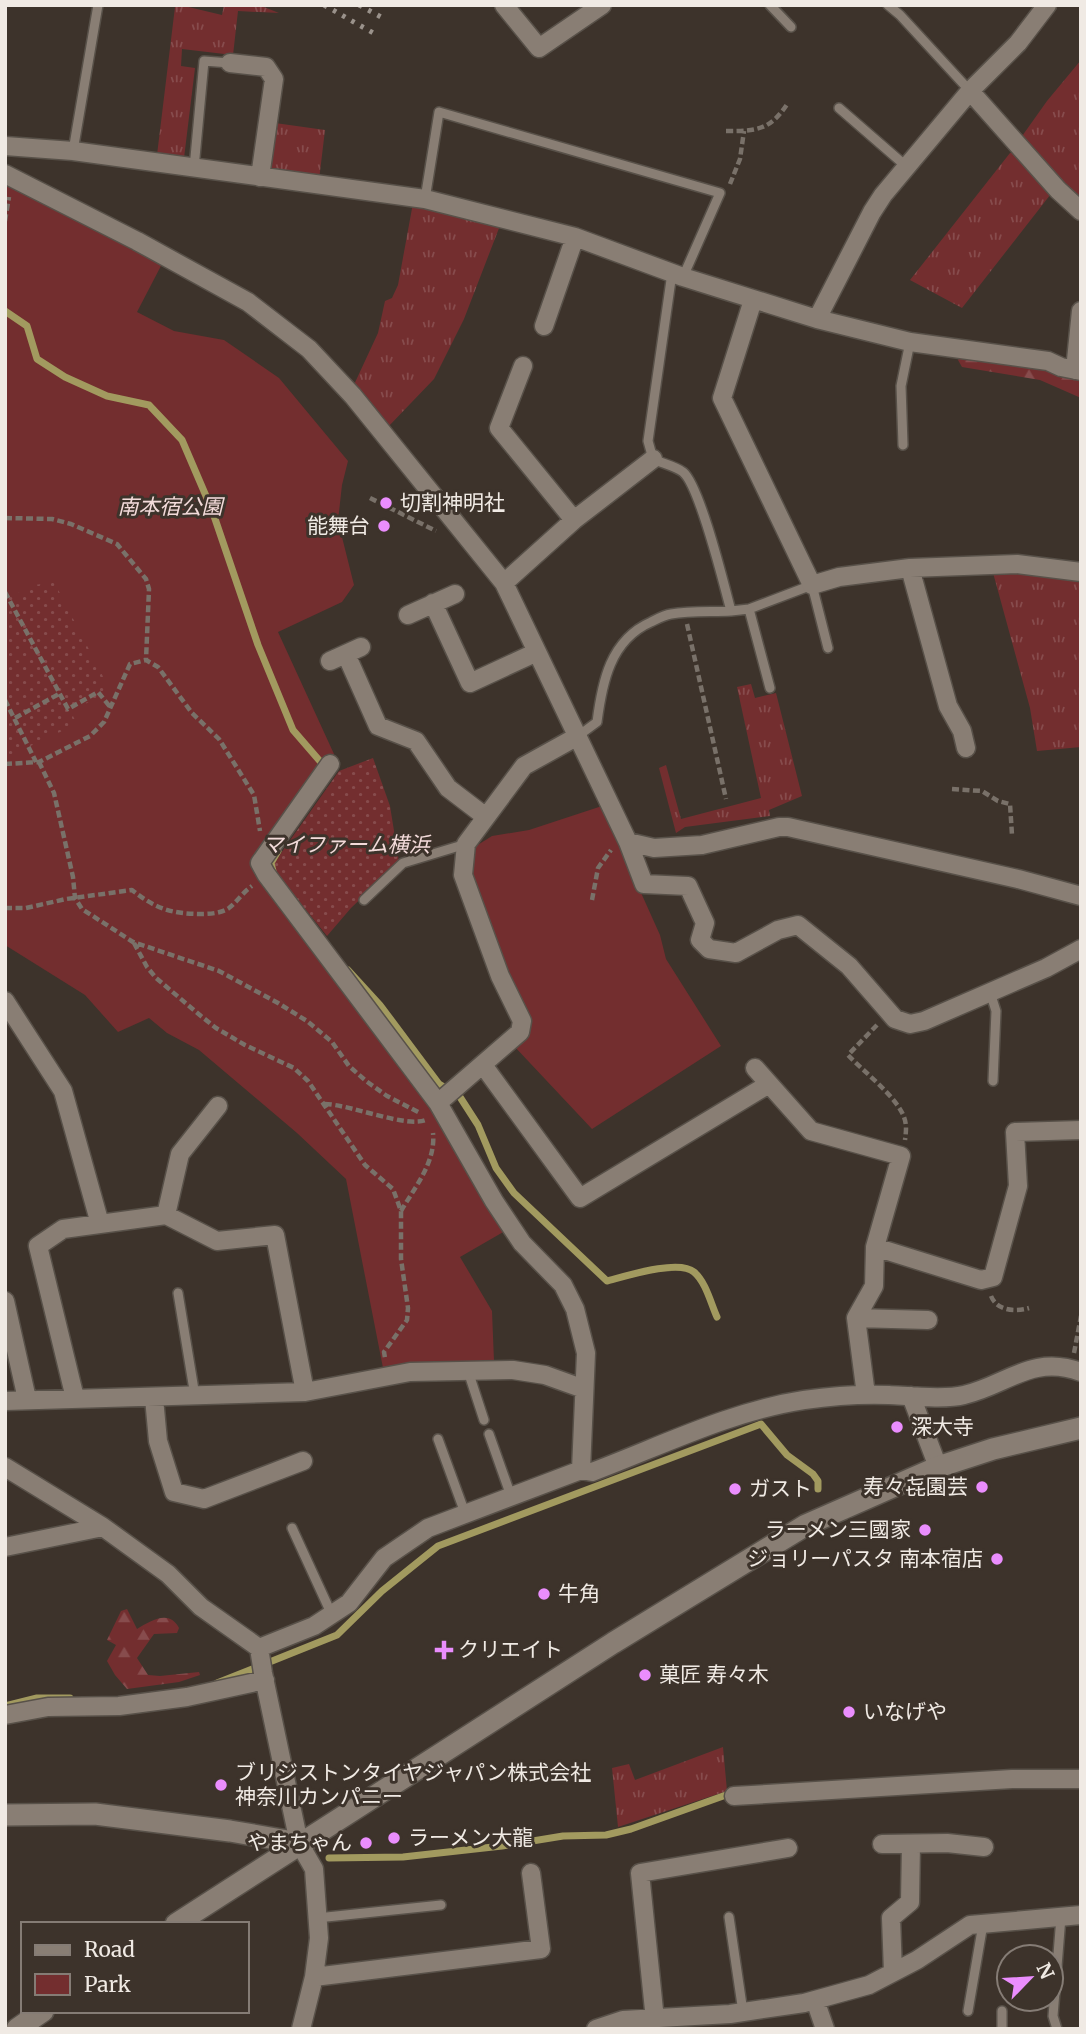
<svg xmlns="http://www.w3.org/2000/svg" width="1086" height="2034" viewBox="0 0 1086 2034" font-family="Merriweather,'Noto Sans JP',serif">
  <defs>
    <pattern id="grass-tufts" width="24" height="20" patternUnits="userSpaceOnUse" patternTransform="scale(1.75)"><rect width="24" height="20" fill="#732e2f"/><path d="M3 7l-1-3M5 7V3M7 7l1-3M15 17l-1-3M17 17v-4M19 17l1-3" fill="none" stroke="#874c4d"/></pattern>
    <pattern id="forest-firs" width="22" height="20" patternUnits="userSpaceOnUse" patternTransform="scale(1.75)"><rect width="22" height="20" fill="#732e2f"/><path d="M5 1l3.5 6h-7zM16 11l3.5 6h-7z" fill="#874c4d"/></pattern>
    <pattern id="garden-dots" width="8" height="8" patternUnits="userSpaceOnUse" patternTransform="scale(1.75)"><rect width="8" height="8" fill="#732e2f"/><path d="M2 2h.1M6 6h.1" fill="none" stroke="#874c4d" stroke-width="1.8" stroke-linecap="round"/></pattern>
  </defs>
  <rect width="100%" height="100%" fill="#3d332b"/>
  <path fill="url(#grass-tufts)" d="M169,5H180L222,15L224,5H259L279,13L238,11L233,55L182,49L181,66L195,68L184,158L157,155L175,7Z
    M1081,60V204L1020,139L1047,101Z
    M275,123L325,130L319,180L269,173Z
    M1021,152L1054,190L962,308L910,280L1010,153Z
    M413,203L501,223L464,319L434,379L387,428L352,389L378,333L385,301L392,298L398,285Z
    M992,569L1081,577V747L1037,751L1030,708Z
    M751,684L755,698L776,693L802,796L769,810L770,816L685,827L676,833L659,768L666,765L681,819L761,798L737,687Z
    M723,1747L727,1791L618,1827L612,1768L629,1764L635,1780Z"/>
  <path fill="url(#forest-firs)" d="M962,354L1081,375V398L1040,380L962,367L958,360Z
    M127,1609L137,1629C151,1621 169,1609 179,1628L177,1633L154,1634L137,1658L148,1675L160,1676L199,1672L200,1675L179,1682L127,1689L115,1675L107,1661L116,1645L107,1640L121,1611Z"/>
  <path fill="#732e2f" d="M5,180L163,262L137,312L174,331L224,340L279,378L348,461L342,485L338,521L354,585L342,602L278,632L334,754L261,857L424,1098L505,1231L460,1257L492,1311L494,1361H438L384,1373L346,1179L297,1133L199,1050L167,1033L149,1018L118,1032L85,995L5,945Z
    M602,806L660,935L666,959L721,1046L592,1129L514,1046L528,1034L531,1024L511,980L473,874L472,857L476,846L492,836L529,830Z"/>
  <path fill="url(#garden-dots)" d="M54,582L110,690L71,712L77,724L5,758V583L12,596L35,585Z
    M373,758L390,806L399,862L351,908L327,936L277,874L274,863L339,771Z"/>
  <g fill="none" stroke-linecap="round" stroke-linejoin="round">
    <path stroke="#a29a5f" stroke-width="7" d="M5,311L27,326L37,359L65,377L107,396L149,405L182,440L212,510L258,645L293,730L325,767
      M274,875L271,863L278,851
      M348,970L380,1005L439,1084L460,1097L478,1125L496,1168L514,1193L607,1281C626,1276 679,1259 694,1272C706,1282 711,1304 717,1317
      M217,1683L337,1635L382,1591L438,1546L761,1424L787,1455L813,1474L818,1481V1489
      M5,1706L37,1698H70
      M329,1858L403,1857L502,1846L563,1836L606,1835L631,1829L726,1795L733,1796"/>
    <g stroke="#585149" stroke-width="12">
      <path id="lane" d="M770,5L791,27
        M888,5L900,15L970,91
        M839,108L907,167
        M73,151L98,5
        M194,168L204,61L230,63
        M425,199L439,112L720,193L683,277
        M672,273L648,441L653,459C661,463 675,466 683,472C700,486 724,585 731,611L749,609L812,585L828,648
        M903,445L901,386L910,342
        M749,609L770,688
        M578,736L597,722C602,683 610,640 651,622C657,619 664,615 671,614C690,611 711,612 731,611
        M364,900L403,863L466,844
        M990,992L996,1011L993,1081
        M178,1293L195,1396
        M468,1371L484,1420
        M489,1434L511,1496
        M438,1439L465,1513
        M292,1528L332,1615
        M729,1917L743,2012
        M317,1918L441,1905
        M968,2011L983,1924
        M1002,2011V2029
        M1057,2029L1053,2016L1061,1917"/>
    </g>
    <g stroke="#585149" stroke-width="21">
      <path id="street" d="M504,5L539,48L602,5
        M230,63L266,67L274,79L260,177
        M970,91L1058,190L1081,211
        M5,146L73,151L425,199L575,237L683,277L817,319L910,342L1048,361L1061,367L1081,371
        M5,174L137,241L248,302L309,349L353,396L504,583L628,842L654,848L702,845L779,827H788L1018,879L1081,896
        M753,300L722,398L812,585L839,577L910,568L1017,564L1081,572
        M817,319L872,212L883,195L970,91L1018,43L1047,5
        M544,326L575,237
        M523,366L499,428L574,520
        M1075,370L1081,311
        M910,568L948,706L962,731L966,748
        M504,583L574,520L653,459
        M433,603L470,683L537,652
        M408,615L455,594
        M346,654L378,726L416,741L448,788L486,817
        M330,661L361,647
        M330,764L260,863L266,874L438,1103
        M628,842L644,884L688,886L705,923L700,940L709,949L736,953L778,930L798,925L849,966L895,1019L910,1024L924,1021L1046,968L1081,949
        M5,1001L63,1091L100,1224
        M483,1065L580,1198L769,1084
        M755,1068L811,1131L901,1156L875,1247L874,1286L856,1318L866,1395
        M166,1215L180,1154L218,1106
        M875,1247L981,1280L993,1277L1018,1186L1015,1132L1081,1130
        M5,1301L27,1399
        M856,1318L928,1320
        M911,1396L938,1467
        M75,1398L38,1246L63,1229L166,1215L217,1241L275,1235L305,1392
        M154,1398L158,1441L174,1492L204,1499L303,1461
        M5,1401L305,1392L410,1372L513,1370L545,1375L584,1389
        M5,1467L103,1527L168,1574L201,1607L259,1648
        M581,1470L592,1472C661,1446 731,1411 804,1400C832,1396 861,1394 889,1395C909,1396 945,1400 964,1395C1007,1385 1032,1354 1081,1372
        M5,1547L103,1527
        M259,1648L314,1626L349,1603L384,1558L428,1528L581,1470L586,1353L575,1309L563,1285L522,1243L494,1201L438,1103L520,1032L522,1021L500,976L463,875L466,844L524,766L578,736
        M259,1648L263,1673L299,1843L314,1869L319,1938L314,1977L301,2029
        M5,1715L48,1707L119,1706L187,1697L265,1680
        M734,1796L1012,1779H1081
        M882,1844L947,1843L984,1847
        M893,1972L891,1918L910,1902L911,1844
        M314,1977L541,1949L531,1873
        M815,2000L825,2029
        M655,2020L640,1873L788,1848
        M596,2029L623,2020L730,2014L804,2003L869,1985L917,1960L970,1925L1081,1915"/>
    </g>
    <g stroke="#585149" stroke-width="24">
      <path id="secondary" d="M5,1815L95,1814L230,1831L299,1843
        M176,1924L613,1643L806,1525L938,1467L993,1449L1081,1428
        M17,2029L43,2011"/>
    </g>
    <path stroke="#797169" stroke-width="4.5" stroke-dasharray="7 3.5" stroke-linecap="butt" d="M726,131C758,131 770,130 788,103
      M730,184L740,159L744,131
      M5,221L9,197
      M370,498L436,531
      M5,518L52,519L71,524L117,544L146,579L149,589L146,660
      M5,592L68,709L98,692L111,708
      M687,624L726,799
      M5,700L36,762
      M15,718L59,694
      M39,762L54,793L73,877L75,898L82,909L133,942L219,971L278,1003L307,1021L332,1042L349,1066L366,1081L387,1096L420,1113
      M5,764L39,762L90,736L104,722L130,664L146,660L158,667L192,713L219,739L254,795L260,831
      M952,789L982,791L998,801L1010,804L1012,835
      M592,900L598,868L611,850
      M5,908H26L66,899L132,890C156,909 172,914 202,914C210,914 222,913 229,908C237,902 243,892 252,886
      M134,943L147,967L156,978L201,1016L216,1028L245,1045L294,1068L308,1081L365,1165L393,1189L401,1211V1259L408,1308L407,1320L384,1352L385,1358
      M877,1025L848,1055C864,1072 896,1096 904,1117C907,1125 906,1132 905,1140
      M325,1104C352,1105 406,1128 426,1120
      M401,1211C415,1187 436,1162 433,1133
      M991,1296C997,1311 1015,1312 1029,1308
      M1074,1353L1081,1316"/>
    <use href="#lane" stroke="#897e74" stroke-width="9"/>
    <use href="#street" stroke="#897e74" stroke-width="18"/>
    <use href="#secondary" stroke="#897e74" stroke-width="21"/>
    <path stroke="#9a928b" stroke-width="5" stroke-dasharray="3.5 7" stroke-linecap="butt" d="M324,5L375,34
      M359,5L381,17"/>
  </g>
  <g fill="#ea8dfd" stroke="#3d332b" stroke-width="2.5">
    <circle cx="386" cy="503" r="7"/>
    <circle cx="384" cy="526" r="7"/>
    <circle cx="897" cy="1427" r="7"/>
    <circle cx="982" cy="1487" r="7"/>
    <circle cx="735" cy="1489" r="7"/>
    <circle cx="925" cy="1530" r="7"/>
    <circle cx="997" cy="1559" r="7"/>
    <circle cx="544" cy="1594" r="7"/>
    <path d="M440.5 1639.5h7v7h7v7h-7v7h-7v-7h-7v-7h7z"/>
    <circle cx="645" cy="1675" r="7"/>
    <circle cx="849" cy="1712" r="7"/>
    <circle cx="221" cy="1785" r="7"/>
    <circle cx="394" cy="1838" r="7"/>
    <circle cx="366" cy="1843" r="7"/>
  </g>
  <g text-anchor="middle" stroke-width="6" stroke-linejoin="round" paint-order="stroke">
    <g font-size="21" fill="#f0eae4" stroke="#3d332b" text-anchor="start">
      <text x="400" y="510">切割神明社</text>
      <text x="370" y="533" text-anchor="end">能舞台</text>
      <text x="911" y="1434">深大寺</text>
      <text x="968" y="1494" text-anchor="end">寿々㐂園芸</text>
      <text x="749" y="1496">ガスト</text>
      <text x="911" y="1537" text-anchor="end">ラーメン三國家</text>
      <text x="983" y="1566" text-anchor="end">ジョリーパスタ 南本宿店</text>
      <text x="558" y="1601">牛角</text>
      <text x="458" y="1657">クリエイト</text>
      <text x="659" y="1682">菓匠 寿々木</text>
      <text x="863" y="1719">いなげや</text>
      <text x="235" y="1780">ブリジストンタイヤジャパン株式会社<tspan x="235" dy="24">神奈川カンパニー</tspan></text>
      <text x="408" y="1845">ラーメン大龍</text>
      <text x="352" y="1850" text-anchor="end">やまちゃん</text>
    </g>
    <g font-size="21" font-style="italic" fill="#f3dbda" stroke="#3d332b">
      <text x="170" y="514">南本宿公園</text>
      <text x="346" y="852">マイファーム横浜</text>
    </g>
  </g>
  <rect width="1086" height="2034" fill="none" stroke="#f0eae4" stroke-width="14"/>
  <rect x="21" y="1922" width="228" height="91" fill="#3d332b" stroke="#857c75" stroke-width="2"/>
  <rect x="35" y="1945" width="35" height="10" fill="#897e74" stroke="#857c75" stroke-width="2"/>
  <text x="84" y="1957" font-size="21" fill="#f0eae4">Road</text>
  <rect x="35" y="1974" width="35" height="21" fill="#732e2f" stroke="#857c75" stroke-width="2"/>
  <text x="84" y="1992" font-size="21" fill="#f0eae4">Park</text>
  <g transform="translate(1030 1978) rotate(65)"><circle r="33" fill="#3d332b" stroke="#857c75" stroke-width="2"/>
  <path d="M0-5L12 26L0 18L-12 26Z" fill="#ea8dfd"/>
  <text y="-10" font-size="19" font-weight="bold" text-anchor="middle" fill="#f0eae4">N</text>
  </g>
</svg>
